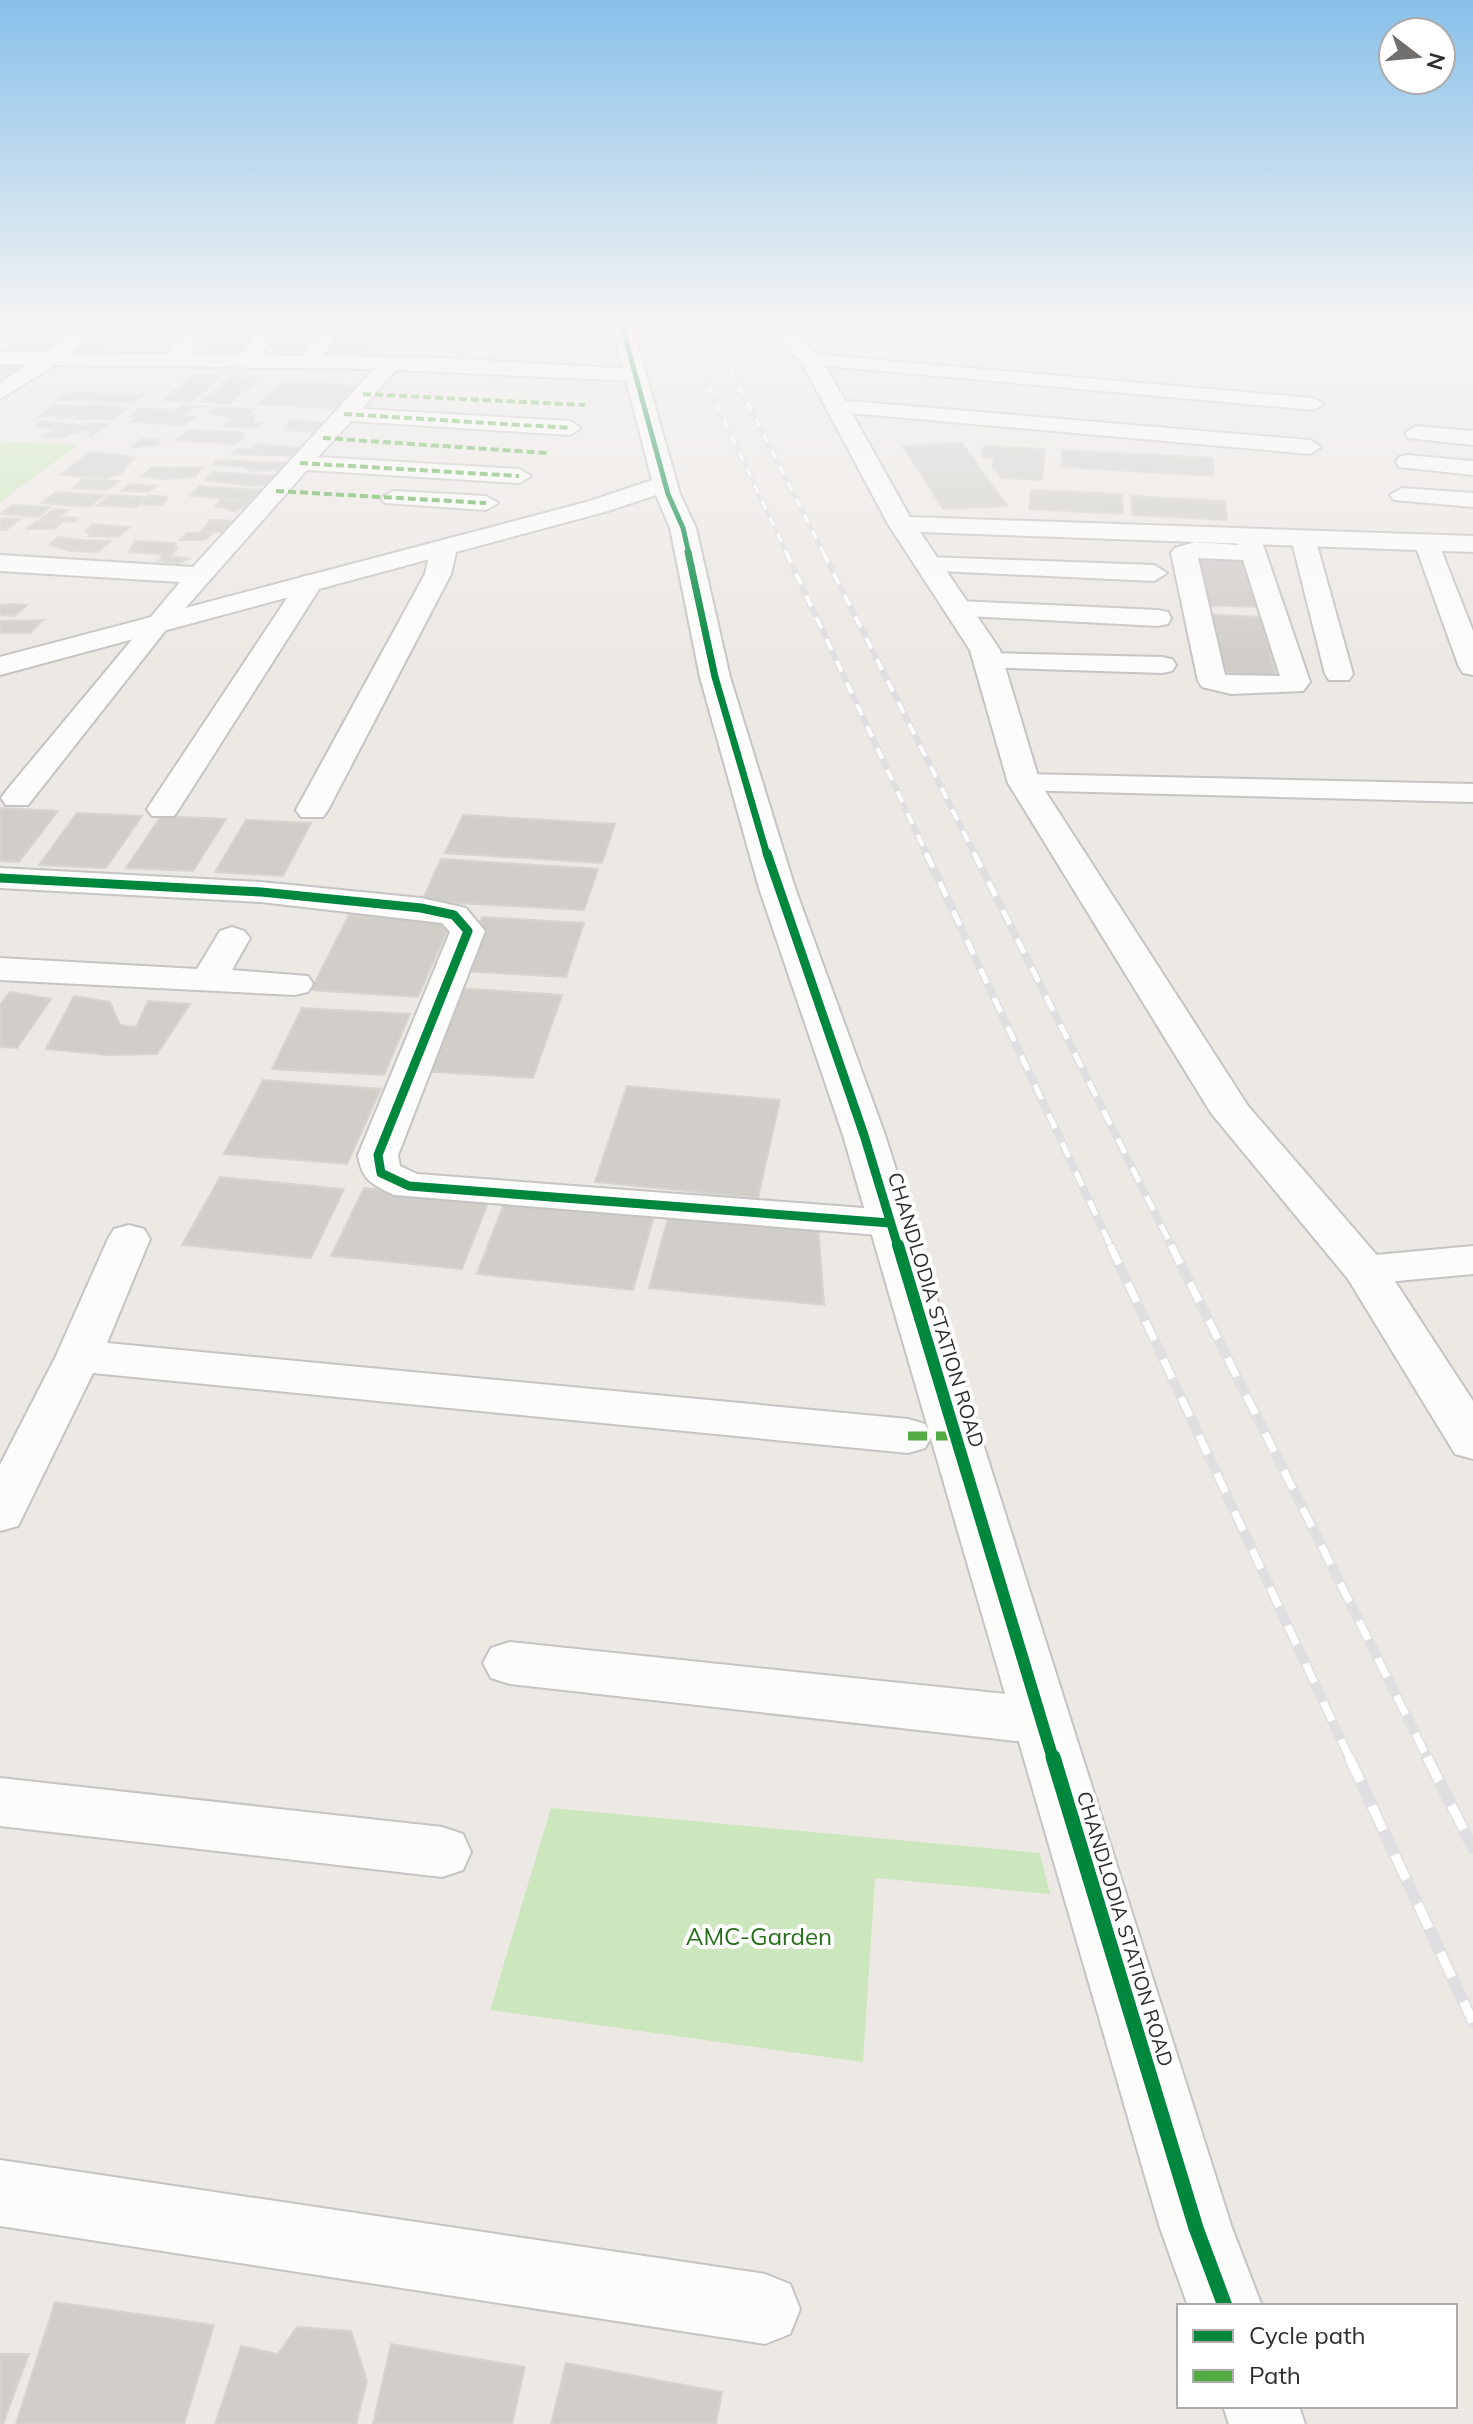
<svg xmlns="http://www.w3.org/2000/svg" width="1473" height="2424" viewBox="0 0 1473 2424" font-family="Mulish,sans-serif">
  <rect width="100%" height="100%" fill="#ece8e4"/>
  <path fill="#cce6bd" d="M0,441L78,445L0,502Z
    M551,1808L1040,1853L1050,1894L875,1878L863,2062L490,2010Z"/>
  <path fill="#d1ceca" stroke="#d7d4d0" stroke-width="2" d="M33,322H75L45,349L3,348Z
    M102,322H196L190,329L96,327Z
    M223,322H264L243,351L200,350Z
    M285,322H327L308,351L264,350Z
    M343,322H385L367,353L323,352Z
    M95,330L189,332L174,349L78,347Z
    M0,366H24L3,381Z
    M193,375L221,377L191,402L162,401Z
    M231,377L259,378L229,404L200,402Z
    M283,381L362,386L337,409L257,404Z
    M71,392L137,395L147,392L134,403L58,400Z
    M53,405H72L61,414L38,417Z
    M90,405L70,418H57L72,407Z
    M92,405H114L95,419H74Z
    M116,405L127,409L111,420L97,419Z
    M182,406H208L193,408L184,416L195,417L184,425L130,422L137,416H131L138,408L177,410Z
    M213,407L240,408L256,409L247,415L255,416L253,418H233L208,413Z
    M235,418L254,419L253,424H262L257,428L224,426Z
    M290,420L329,423L318,432L285,430Z
    M41,421L77,425L109,423L92,436L88,435L93,431L84,430L59,438L41,437L61,429L36,427Z
    M190,430L245,433L241,437L246,438L233,444L175,440Z
    M141,439L160,440L158,445L132,447Z
    M962,443L1007,506L943,509L903,446Z
    M256,444L305,448L295,456L232,454L238,449L250,450Z
    M984,446L1045,449L1042,480L1002,478L992,466L994,458L982,457Z
    M1063,450L1213,458L1214,476L1061,467Z
    M90,452L120,455L135,458L120,474L107,478L59,475Z
    M218,460L285,463L279,470L249,471L246,467L213,465Z
    M152,467L171,468L160,478L141,477Z
    M173,468H202L195,477L160,479Z
    M212,472L277,476L269,484L251,486L205,480Z
    M83,479L120,481L106,490L73,488Z
    M130,484L157,486L148,492L121,491Z
    M199,486L263,490L251,501L190,496Z
    M1031,490L1122,494L1123,514L1029,509Z
    M56,492L104,495L89,507L42,503Z
    M109,495L145,497L137,507L97,506Z
    M148,495L168,497L163,505H140Z
    M1132,496L1225,501L1227,520L1132,515Z
    M221,500L247,501L249,504L236,511L227,510L229,508L215,507Z
    M12,505L50,507L39,517L1,514Z
    M54,509L68,510L60,517L79,518L75,522L40,520Z
    M5,518L21,519L6,530H0V520Z
    M210,520H221L244,522L233,532L201,531Z
    M36,521L61,523L54,529H27Z
    M92,524L130,527L118,537L88,536L91,532H85Z
    M206,532H214L205,540H180L187,533Z
    M58,537L83,540L111,541L98,552L70,551L49,545Z
    M135,541L175,543L177,548L171,556L189,559L179,563L159,561L162,557L159,554L128,552Z
    M1188,552L1247,555L1259,607L1198,605Z
    M0,605L14,604L27,605L15,616L0,615Z
    M1199,614L1261,617L1276,676L1211,673Z
    M43,620L30,633H0V621Z
    M0,808L58,811L19,862L0,861Z
    M77,813L142,816L106,868L39,865Z
    M463,815L615,824L602,863L445,853Z
    M161,816L226,819L193,871L126,868Z
    M246,820L311,823L283,876L215,872Z
    M441,859L598,869L584,910L422,901Z
    M349,915L451,922L418,997L311,990Z
    M482,917L584,923L566,977L461,971Z
    M455,988L562,995L533,1078L420,1071Z
    M10,992L51,999L17,1048L0,1047V1005Z
    M74,996L110,1002L120,1025L136,1027L148,1001L190,1004L157,1054L108,1055L46,1049Z
    M302,1008L410,1014L384,1075L272,1069Z
    M263,1080L381,1089L347,1164L224,1154Z
    M627,1086L780,1100L758,1198L595,1182Z
    M220,1177L344,1189L311,1258L182,1245Z
    M364,1188L489,1200L462,1269L331,1256Z
    M506,1198L655,1213L633,1290L477,1274Z
    M670,1210L818,1225L824,1305L649,1288Z
    M55,2302L214,2325L184,2424H16Z
    M297,2327L351,2331L367,2381L356,2424H215L241,2346L278,2354Z
    M391,2344L525,2367L512,2424H373Z
    M0,2354H29L3,2424H0Z
    M566,2363L722,2392L716,2424H551Z"/>
  <g fill="none" stroke-linecap="round" stroke-linejoin="round">
    <g stroke="#c5c4c5" stroke-width="4">
      <path id="minor" d="M0,322H10V323L0,329Z
        M80,322H100L72,353L168,354L194,322H213L189,354L240,355L266,322H285L261,355L303,356L327,322H346L323,356L441,358L634,369L644,375L634,381L396,370L362,409L570,421L581,428L570,435L351,421L318,457L519,469L531,476L519,483L307,470L165,631L28,805H6L1,798L6,791L180,582L0,571V555L193,567L374,369L55,365L0,399V383L28,364H0V352L46,353Z
        M811,354L1313,398L1324,404L1313,410L804,364L801,360L804,356Z
        M836,400L1310,440L1321,447L1310,454L828,411L825,406L828,401Z
        M1416,426L1473,431V445L1408,438L1405,433Z
        M1407,455L1473,461V475L1399,467L1396,462L1399,457Z
        M1402,488L1473,493V507L1394,500L1390,495Z
        M393,491L486,496L498,503L486,510L385,503L381,498Z
        M1248,529L1260,536L1310,682L1303,691L1231,694L1202,687L1198,681L1171,553L1175,548L1195,542L1238,545L1236,536ZM1198,558L1243,560L1280,676L1225,675Z
        M1303,531L1315,538L1353,674L1349,680H1329L1325,674L1291,538Z
        M1426,535L1438,542L1473,631V675L1463,673L1459,667L1414,542Z
        M444,540L457,548L451,574L328,810L323,817H301L296,810L425,574L431,548Z
        M928,557L1154,565L1167,573L1154,581L919,570L915,565Z
        M310,575L323,583L179,809L174,816H152L147,809L301,577Z
        M958,601L1158,610L1168,612L1171,618L1168,624L1158,626L949,615L945,609L949,603Z
        M988,653L1162,657L1172,659L1176,665L1172,671L1162,673L978,667L974,661L978,655Z
        M1024,774L1473,784V802L1013,790L1008,783L1013,776Z
        M0,868L261,882L421,898L466,908L485,931L398,1155L400,1166L417,1174L890,1210L905,1214L911,1223L905,1232L890,1236L394,1195C372,1184 362,1181 358,1155L450,932L442,923L261,902L0,888Z
        M232,927L244,931L250,938L232,970L308,976L313,984L308,992L295,995L0,980V958L197,969L220,931Z
        M129,1225L144,1229L150,1239L107,1343L908,1419L925,1424L932,1436L925,1448L908,1453L93,1373L18,1526L0,1531V1465L56,1356L108,1239L114,1229Z
        M1473,1246V1274L1365,1284L1350,1280L1343,1270L1350,1260L1365,1256Z
        M510,1642L1043,1698L1062,1705L1070,1721L1062,1737L1043,1744L510,1684L491,1678L483,1663L491,1648Z
        M0,1778L442,1827L463,1834L471,1852L463,1870L442,1877L0,1826Z
        M0,2160L765,2274L790,2284L800,2309L790,2334L765,2344L0,2226Z"/>
    </g>
    <g stroke="#c5c4c5" stroke-width="4">
      <path id="tertiary" d="M611,322H631L680,494L696,528L730,677L795,888L885,1135L1232,2228L1262,2306H1188L1160,2228L843,1135L759,888L700,677L670,528L656,495L608,511L0,675V657L590,501L652,480Z
        M763,322H785L822,360L910,517L1473,536V552L920,532L1000,650L1040,783L1248,1106L1381,1260L1473,1401V1459L1455,1454L1348,1279L1211,1113L1008,783L970,650L888,524L802,363Z
        M1223,2406H1299L1305,2424H1229Z"/>
    </g>
    <use href="#minor" fill="#fcfcfb" fill-rule="evenodd"/>
    <use href="#tertiary" fill="#fcfcfb" fill-rule="evenodd"/>
    <g stroke="#dfdfe1" stroke-width="5">
      <path id="rail-far4" d="M678,322L787,554
        M707,322L824,554"/>
    </g>
    <g stroke="#dfdfe1" stroke-width="6">
      <path id="rail-far3" d="M786,552L927,855
        M823,552L975,855"/>
    </g>
    <g stroke="#dfdfe1" stroke-width="8">
      <path id="rail-far2" d="M926,853L1111,1247
        M974,853L1172,1247"/>
    </g>
    <g stroke="#dfdfe1" stroke-width="10">
      <path id="rail-far1" d="M1110,1245L1350,1759
        M1171,1245L1428,1759"/>
    </g>
    <g stroke="#dfdfe1" stroke-width="12">
      <path id="rail" d="M1349,1757L1473,2022
        M1427,1757L1473,1848"/>
    </g>
    <use href="#rail-far4" stroke="#fff" stroke-width="3" stroke-dasharray="9" stroke-linecap="butt"/>
    <use href="#rail-far3" stroke="#fff" stroke-width="4" stroke-dasharray="12" stroke-linecap="butt"/>
    <use href="#rail-far2" stroke="#fff" stroke-width="5" stroke-dasharray="16" stroke-linecap="butt"/>
    <use href="#rail-far1" stroke="#fff" stroke-width="7" stroke-dasharray="21" stroke-linecap="butt"/>
    <use href="#rail" stroke="#fff" stroke-width="9" stroke-dasharray="27" stroke-linecap="butt"/>
    <path stroke="#54ab44" stroke-width="4" stroke-dasharray="8 4" stroke-linecap="butt" d="M363,394L585,405
      M344,414L570,428
      M323,438L547,453
      M300,463L519,476
      M276,491L486,503"/>
    <path stroke="#54ab44" stroke-width="9" stroke-dasharray="19 9" stroke-linecap="butt" d="M908,1436H955"/>
    <g stroke="#fff" stroke-width="8">
      <path id="cycleway-far4" d="M621,322L668,494L683,528L689,554"/>
    </g>
    <g stroke="#fff" stroke-width="10">
      <path id="cycleway-far3" d="M688,552L715,677L767,855"/>
    </g>
    <g stroke="#fff" stroke-width="13">
      <path id="cycleway-far2" d="M767,853L864,1135L898,1247
        M0,878L261,892L421,908L454,915L468,931L378,1155L381,1173L409,1186L890,1223"/>
    </g>
    <g stroke="#fff" stroke-width="17">
      <path id="cycleway-far1" d="M898,1245L1053,1759"/>
    </g>
    <g stroke="#fff" stroke-width="20">
      <path id="cycleway" d="M1053,1757L1196,2228L1225,2306"/>
    </g>
    <use href="#cycleway-far4" stroke="#00873e" stroke-width="5"/>
    <use href="#cycleway-far3" stroke="#00873e" stroke-width="7"/>
    <use href="#cycleway-far2" stroke="#00873e" stroke-width="9"/>
    <use href="#cycleway-far1" stroke="#00873e" stroke-width="12"/>
    <use href="#cycleway" stroke="#00873e" stroke-width="15"/>
  </g>
  <linearGradient id="sky" x2="0" y2="1"><stop stop-color="#88c0ea"/><stop offset="0.49" stop-color="#f6f5f3"/><stop offset="1" stop-color="#f6f5f3" stop-opacity="0"/></linearGradient>
  <rect width="1473" height="662" fill="url(#sky)"/>
  <g text-anchor="middle" stroke-width="8" stroke-linejoin="round" paint-order="stroke">
    <g font-size="20" fill="#2e2e2e" stroke="#fff">
      <text transform="translate(936 1310) rotate(73)" y="7">CHANDLODIA STATION ROAD</text>
      <text transform="translate(1125 1929) rotate(73)" y="7">CHANDLODIA STATION ROAD</text>
    </g>
    <g font-size="24" fill="#266e1a" stroke="#fff">
      <text x="759" y="1945">AMC-Garden</text>
    </g>
  </g>
  <rect x="1177" y="2304" width="280" height="104" fill="#ffffff" stroke="#ababab" stroke-width="2"/>
  <rect x="1193" y="2330" width="40" height="12" fill="#00873e" stroke="#ababab" stroke-width="2"/>
  <text x="1249" y="2344" font-size="24" fill="#2e2e2e">Cycle path</text>
  <rect x="1193" y="2370" width="40" height="12" fill="#54ab44" stroke="#ababab" stroke-width="2"/>
  <text x="1249" y="2384" font-size="24" fill="#2e2e2e">Path</text>
  <g transform="translate(1417 56) rotate(106)"><circle r="38" fill="#ffffff" stroke="#ababab" stroke-width="2"/>
  <path d="M0-6L14 30L0 20L-14 30Z" fill="#706f6e"/>
  <text y="-12" font-size="22" font-weight="bold" text-anchor="middle" fill="#2e2e2e">N</text>
  </g>
</svg>
